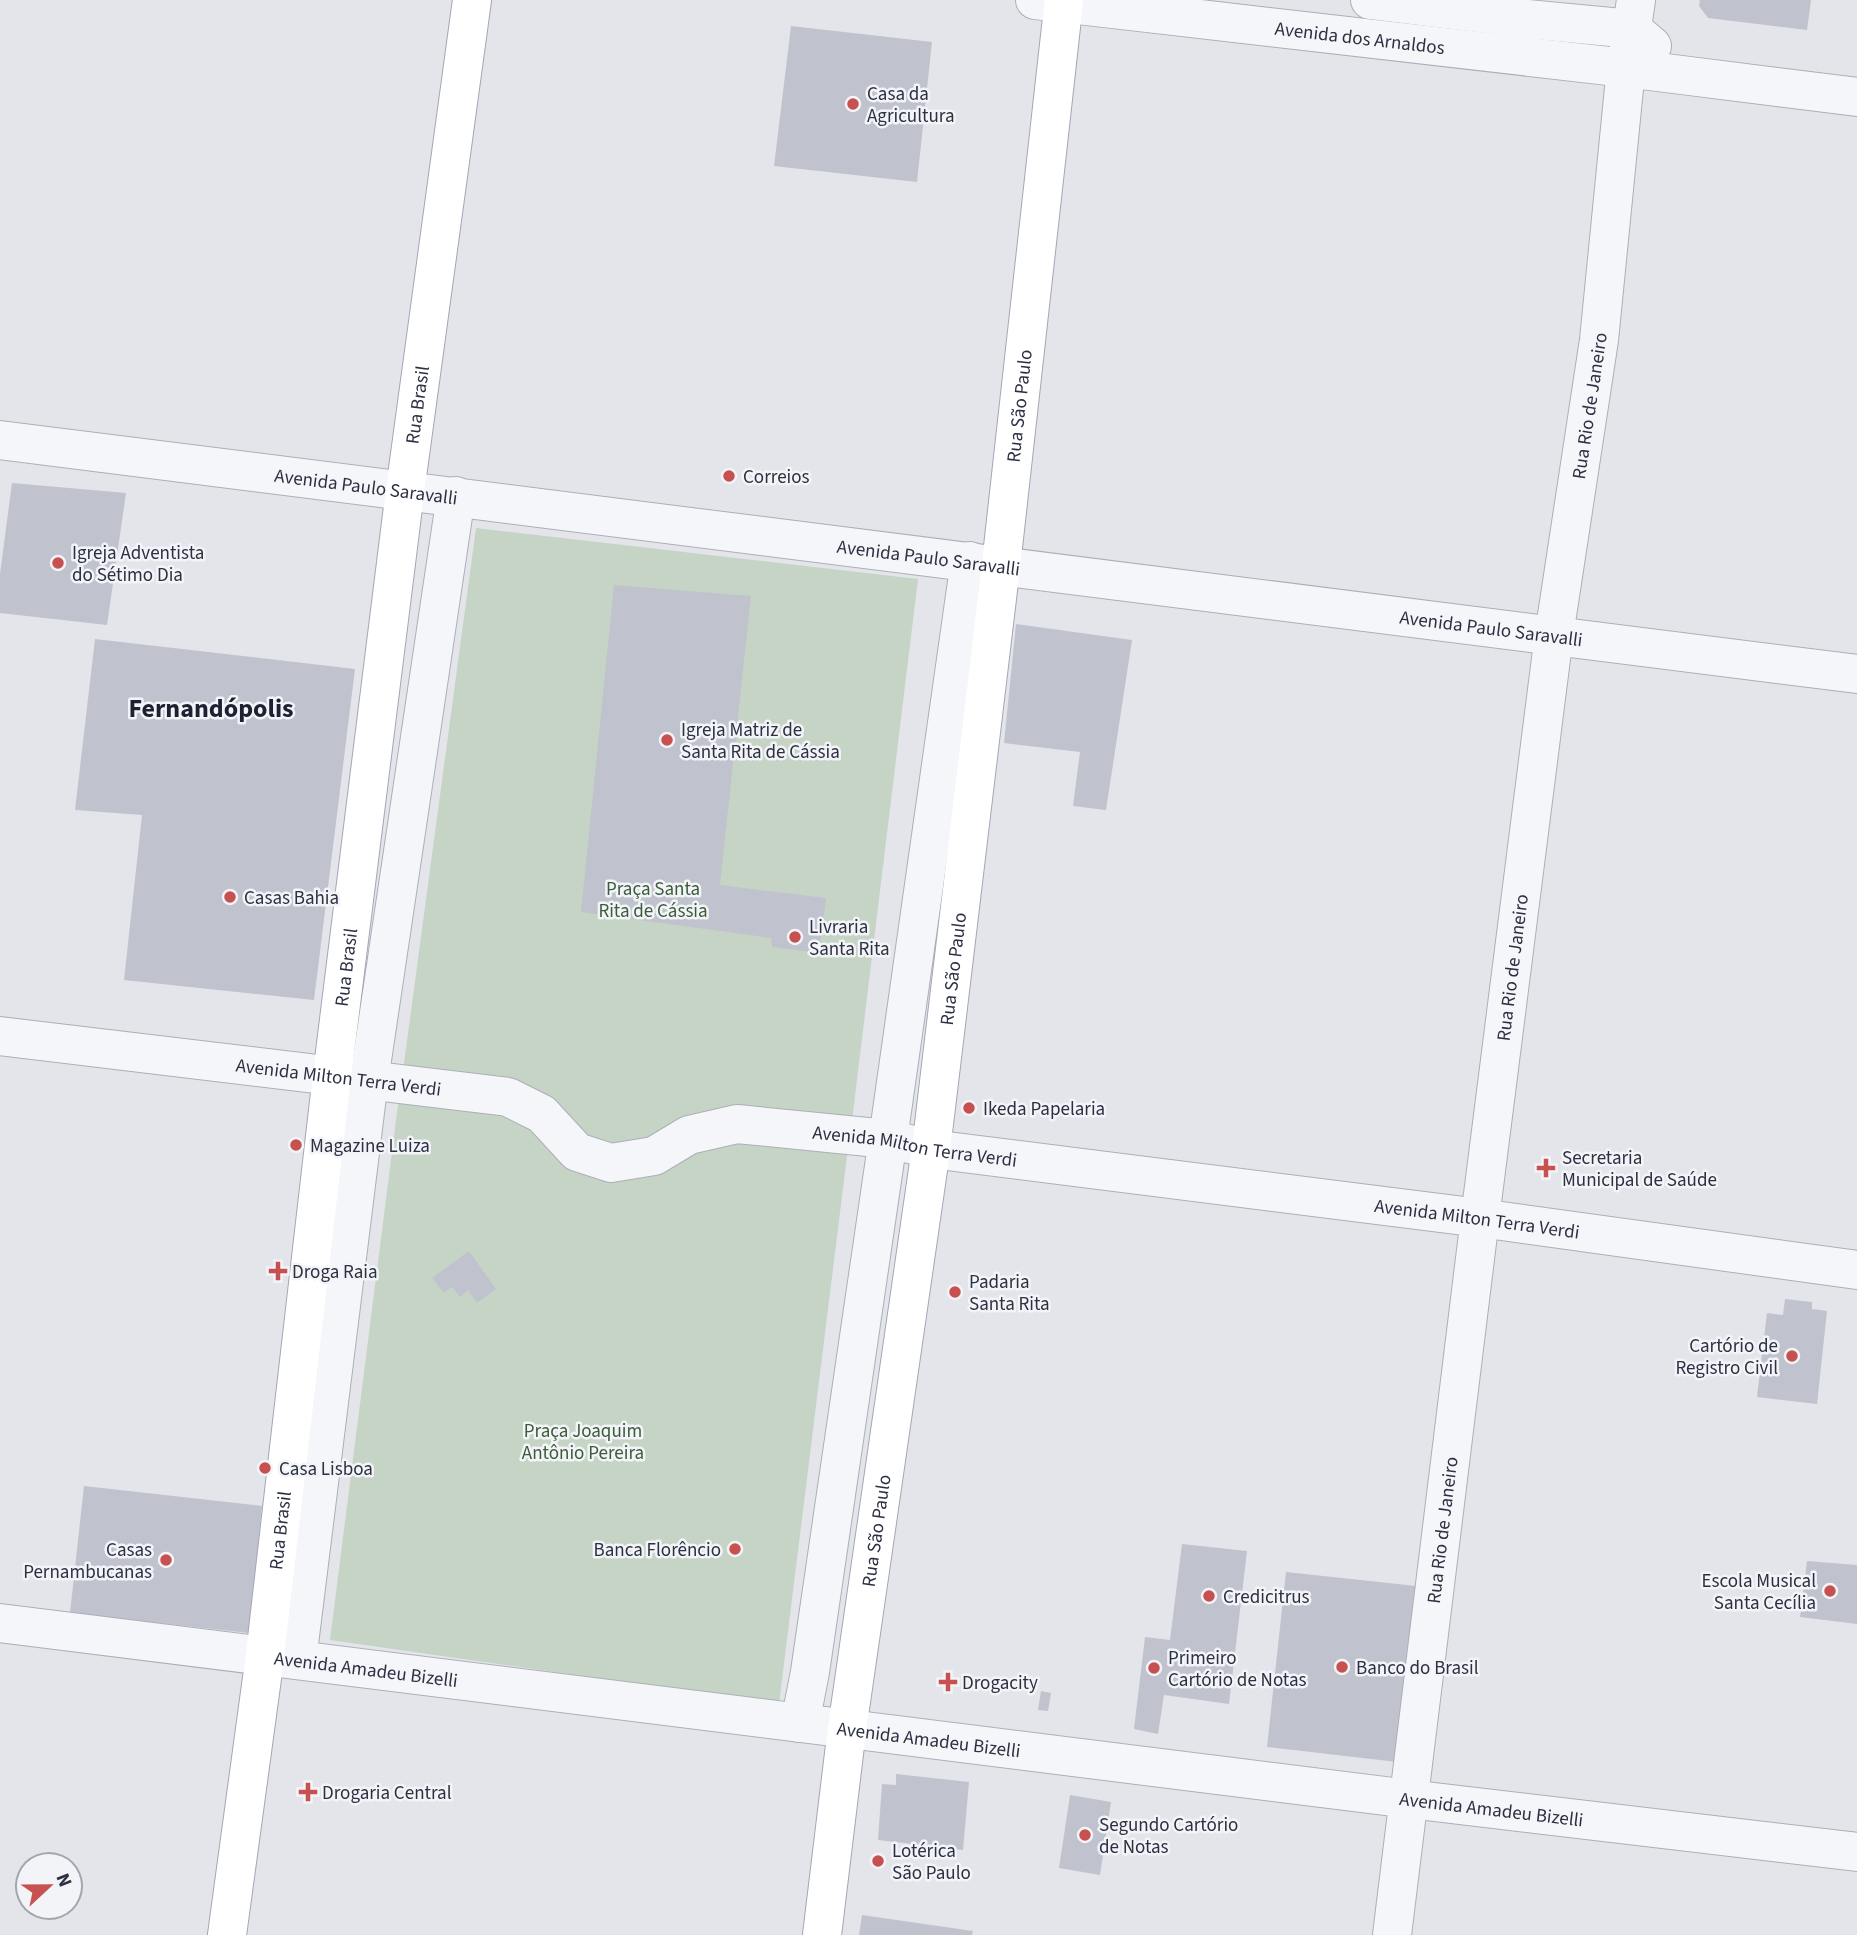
<svg xmlns="http://www.w3.org/2000/svg" width="1857" height="1935" viewBox="0 0 1857 1935" font-family="'Source Sans 3',sans-serif">
  <rect width="100%" height="100%" fill="#e3e5ea"/>
  <path fill="#c6d4c5" d="M476,528L918,579L851,1129L609,1157L548,1111L402,1078Z
    M400,1089L506,1101L576,1156L691,1138L849,1140L779,1704L330,1640Z"/>
  <path fill="#c0c3cd" d="M1700,0H1811L1807,30L1708,18L1699,6Z
    M791,26L932,42L917,182L774,166Z
    M12,483L126,493L107,625L0,613V574Z
    M614,585L751,596L720,885L826,898L819,953L772,947L771,938L581,912Z
    M1016,624L1132,640L1106,810L1073,806L1080,752L1004,743Z
    M95,639L355,669L314,1000L124,980L142,815L75,810Z
    M469,1251L496,1289L477,1303L468,1290L460,1297L452,1287L444,1293L432,1278Z
    M1785,1299L1812,1302V1309L1827,1311L1817,1404L1757,1397L1767,1313L1783,1315Z
    M84,1486L262,1506L249,1633L70,1613Z
    M1182,1544L1247,1551L1229,1704L1164,1695L1158,1734L1134,1729L1145,1637L1170,1640Z
    M1807,1561L1857,1565V1624L1800,1617Z
    M1286,1572L1416,1586L1397,1762L1267,1747Z
    M1041,1691L1051,1693L1048,1711L1038,1710Z
    M896,1774L969,1782L963,1850L878,1840L882,1784L896,1785Z
    M1070,1795L1111,1802L1100,1875L1059,1868Z
    M862,1915L973,1931L972,1935H859Z"/>
  <g fill="none" stroke-linecap="round" stroke-linejoin="round">
    <g stroke="#acafb8" stroke-width="40">
      <g id="minor">
        <path id="s1" d="M1035,0L1626,68L1857,97"/>
        <path d="M1370,0L1527,19L1632,29L1652,46"/>
        <path id="s2" d="M0,440L1857,674"/>
        <path id="s3" d="M0,1036L508,1097L542,1114L577,1152L611,1163L654,1156L689,1135L737,1124L888,1139L931,1149L1480,1218L1857,1270"/>
        <path id="s4" d="M0,1623L1409,1799L1857,1852"/>
        <path d="M297,1660L369,1080L456,496"/>
        <path d="M800,1723L810,1672L888,1139L970,561"/>
        <path id="s5" d="M1392,1935L1480,1218L1554,635L1599,340L1626,68L1636,0"/>
      </g>
    </g>
    <g stroke="#a3a7b5" stroke-width="40">
      <g id="major">
        <path id="s6" d="M227,1935L265,1656L332,1076L405,491L472,0"/>
        <path id="s7" d="M822,1935L847,1729L931,1149L1001,565L1064,0"/>
      </g>
    </g>
    <use href="#minor" stroke="#f5f6f9" stroke-width="38"/>
    <use href="#major" stroke="#fff" stroke-width="38"/>
  </g>
  <g fill="#c75150" stroke="#f3f4f8" stroke-width="2.5">
    <circle cx="853" cy="104" r="7"/>
    <circle cx="729" cy="476" r="7"/>
    <circle cx="58" cy="563" r="7"/>
    <circle cx="667" cy="740" r="7"/>
    <circle cx="230" cy="897" r="7"/>
    <circle cx="795" cy="937" r="7"/>
    <circle cx="969" cy="1108" r="7"/>
    <circle cx="296" cy="1145" r="7"/>
    <path d="M1542.5 1157.5h7v7h7v7h-7v7h-7v-7h-7v-7h7z"/>
    <path d="M274.5 1260.5h7v7h7v7h-7v7h-7v-7h-7v-7h7z"/>
    <circle cx="955" cy="1292" r="7"/>
    <circle cx="1792" cy="1356" r="7"/>
    <circle cx="265" cy="1468" r="7"/>
    <circle cx="735" cy="1549" r="7"/>
    <circle cx="166" cy="1560" r="7"/>
    <circle cx="1830" cy="1591" r="7"/>
    <circle cx="1209" cy="1596" r="7"/>
    <circle cx="1342" cy="1667" r="7"/>
    <circle cx="1154" cy="1668" r="7"/>
    <path d="M944.5 1671.5h7v7h7v7h-7v7h-7v-7h-7v-7h7z"/>
    <path d="M304.5 1781.5h7v7h7v7h-7v7h-7v-7h-7v-7h7z"/>
    <circle cx="1085" cy="1835" r="7"/>
    <circle cx="878" cy="1861" r="7"/>
  </g>
  <g text-anchor="middle" stroke-width="5" stroke-linejoin="round" paint-order="stroke">
    <g font-size="19" fill="#2c3042" stroke="#f3f4f8">
      <text dy="7" stroke="none"><textPath href="#s1" startOffset="327">Avenida dos Arnaldos</textPath></text>
      <text dy="7" stroke="none"><textPath href="#s6" startOffset="1542">Rua Brasil</textPath></text>
      <text dy="7" stroke="none"><textPath href="#s5" startOffset="1542">Rua Rio de Janeiro</textPath></text>
      <text dy="7" stroke="none"><textPath href="#s7" startOffset="1542">Rua São Paulo</textPath></text>
      <text dy="7" stroke="none"><textPath href="#s2" startOffset="369">Avenida Paulo Saravalli</textPath></text>
      <text dy="7" stroke="none"><textPath href="#s2" startOffset="936">Avenida Paulo Saravalli</textPath></text>
      <text dy="7" stroke="none"><textPath href="#s2" startOffset="1503">Avenida Paulo Saravalli</textPath></text>
      <text dy="7" stroke="none"><textPath href="#s6" startOffset="975">Rua Brasil</textPath></text>
      <text dy="7" stroke="none"><textPath href="#s5" startOffset="975">Rua Rio de Janeiro</textPath></text>
      <text dy="7" stroke="none"><textPath href="#s7" startOffset="975">Rua São Paulo</textPath></text>
      <text dy="7" stroke="none"><textPath href="#s3" startOffset="341">Avenida Milton Terra Verdi</textPath></text>
      <text dy="7" stroke="none"><textPath href="#s3" startOffset="950">Avenida Milton Terra Verdi</textPath></text>
      <text dy="7" stroke="none"><textPath href="#s3" startOffset="1517">Avenida Milton Terra Verdi</textPath></text>
      <text dy="7" stroke="none"><textPath href="#s6" startOffset="408">Rua Brasil</textPath></text>
      <text dy="7" stroke="none"><textPath href="#s7" startOffset="408">Rua São Paulo</textPath></text>
      <text dy="7" stroke="none"><textPath href="#s5" startOffset="408">Rua Rio de Janeiro</textPath></text>
      <text dy="7" stroke="none"><textPath href="#s4" startOffset="369">Avenida Amadeu Bizelli</textPath></text>
      <text dy="7" stroke="none"><textPath href="#s4" startOffset="936">Avenida Amadeu Bizelli</textPath></text>
      <text dy="7" stroke="none"><textPath href="#s4" startOffset="1503">Avenida Amadeu Bizelli</textPath></text>
    </g>
    <g font-size="19" fill="#2c3042" stroke="#f3f4f8" text-anchor="start">
      <text x="867" y="100">Casa da<tspan x="867" dy="22">Agricultura</tspan></text>
      <text x="743" y="483">Correios</text>
      <text x="72" y="559">Igreja Adventista<tspan x="72" dy="22">do Sétimo Dia</tspan></text>
      <text x="681" y="736">Igreja Matriz de<tspan x="681" dy="22">Santa Rita de Cássia</tspan></text>
      <text x="244" y="904">Casas Bahia</text>
      <text x="809" y="933">Livraria<tspan x="809" dy="22">Santa Rita</tspan></text>
      <text x="983" y="1115">Ikeda Papelaria</text>
      <text x="310" y="1152">Magazine Luiza</text>
      <text x="1562" y="1164">Secretaria<tspan x="1562" dy="22">Municipal de Saúde</tspan></text>
      <text x="292" y="1278">Droga Raia</text>
      <text x="969" y="1288">Padaria<tspan x="969" dy="22">Santa Rita</tspan></text>
      <text x="1778" y="1352" text-anchor="end">Cartório de<tspan x="1778" dy="22">Registro Civil</tspan></text>
      <text x="279" y="1475">Casa Lisboa</text>
      <text x="152" y="1556" text-anchor="end">Casas<tspan x="152" dy="22">Pernambucanas</tspan></text>
      <text x="721" y="1556" text-anchor="end">Banca Florêncio</text>
      <text x="1816" y="1587" text-anchor="end">Escola Musical<tspan x="1816" dy="22">Santa Cecília</tspan></text>
      <text x="1223" y="1603">Credicitrus</text>
      <text x="1168" y="1664">Primeiro<tspan x="1168" dy="22">Cartório de Notas</tspan></text>
      <text x="1356" y="1674">Banco do Brasil</text>
      <text x="962" y="1689">Drogacity</text>
      <text x="322" y="1799">Drogaria Central</text>
      <text x="1099" y="1831">Segundo Cartório<tspan x="1099" dy="22">de Notas</tspan></text>
      <text x="892" y="1857">Lotérica<tspan x="892" dy="22">São Paulo</tspan></text>
    </g>
    <g font-size="19" fill="#3b5c3a" stroke="#f3f4f8">
      <text x="653" y="895">Praça Santa<tspan x="653" dy="22">Rita de Cássia</tspan></text>
      <text x="583" y="1437">Praça Joaquim<tspan x="583" dy="22">Antônio Pereira</tspan></text>
    </g>
    <g font-size="26" font-weight="bold" fill="#1e2132" stroke="#f3f4f8">
      <text x="211" y="717">Fernandópolis</text>
    </g>
  </g>
  <g transform="translate(49 1886) rotate(68)"><circle r="33" fill="#f3f4f8" stroke="#a3a6af" stroke-width="2"/>
  <path d="M0-5L12 26L0 18L-12 26Z" fill="#c75150"/>
  <text y="-10" font-size="19" font-weight="bold" text-anchor="middle" fill="#2c3042">N</text>
  </g>
</svg>
